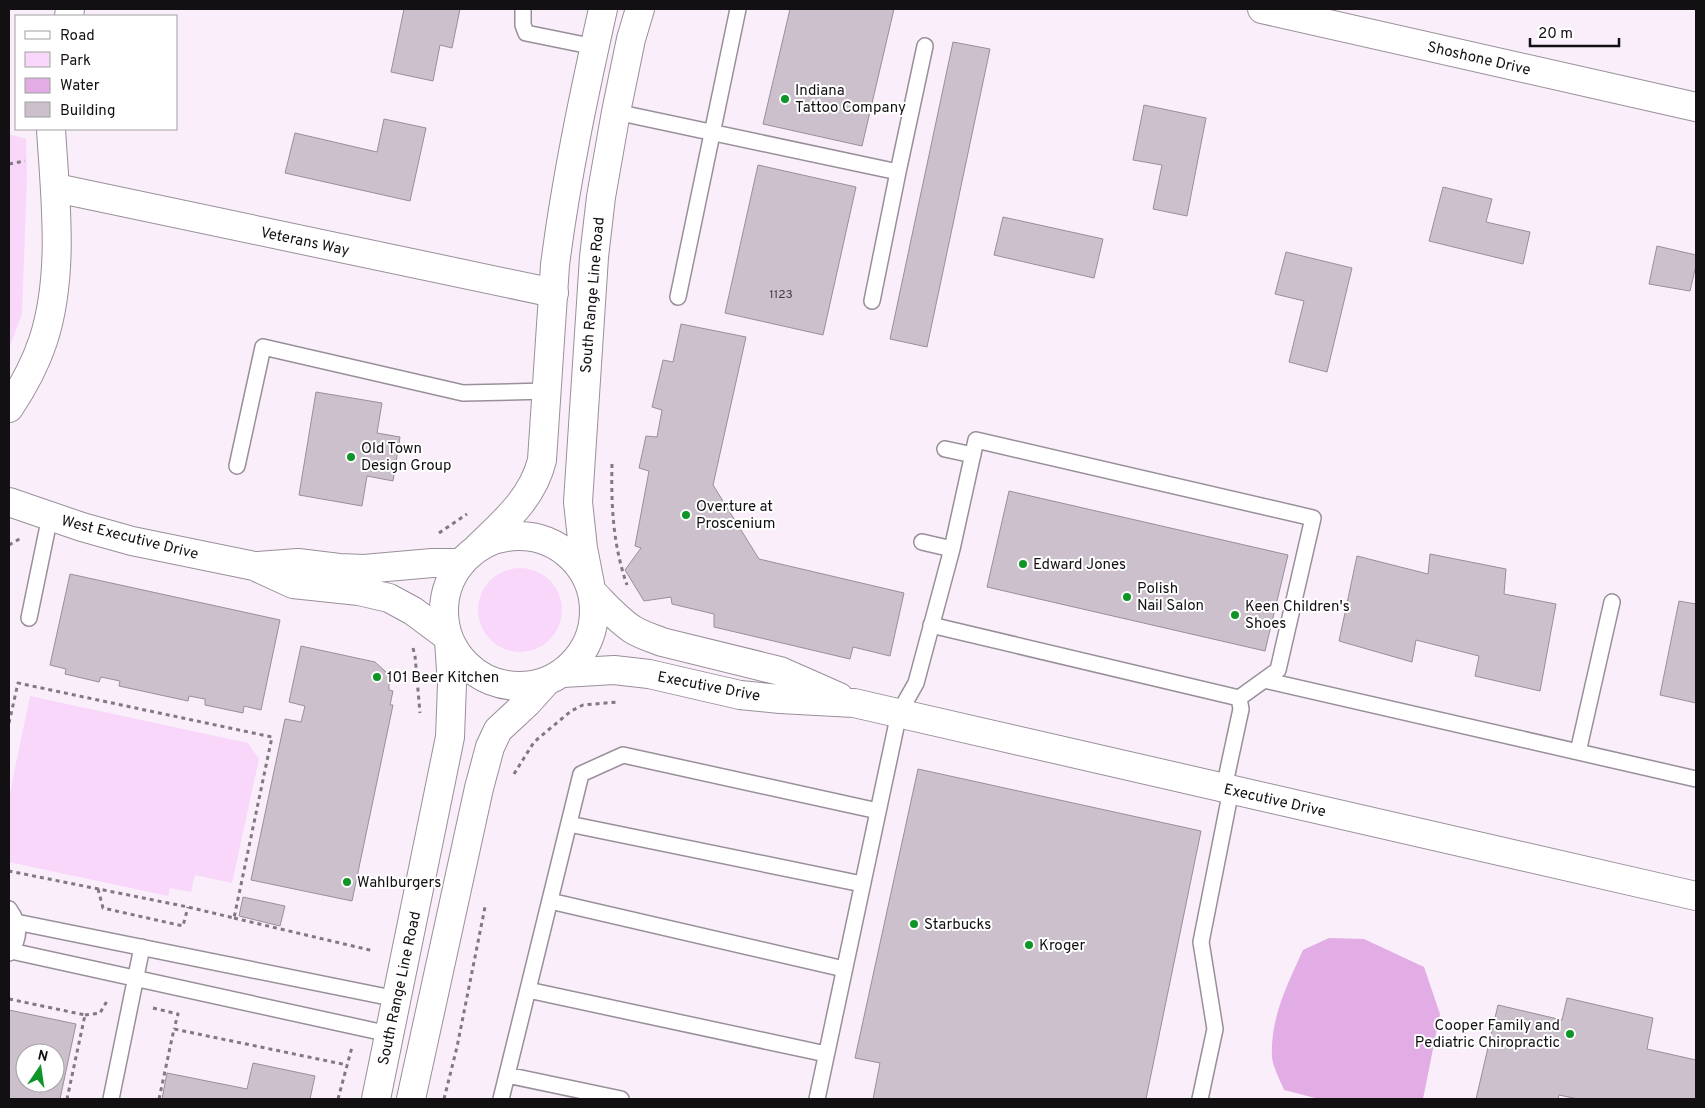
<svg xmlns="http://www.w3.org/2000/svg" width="1705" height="1108" viewBox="0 0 1705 1108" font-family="Overpass,sans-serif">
  <rect width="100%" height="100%" fill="#f9eefa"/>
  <path fill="#f9d7fb" d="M9,134L26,139L27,176L22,314L9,349Z
    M478 610a42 42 0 1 1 84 0a42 42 0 1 1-84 0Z
    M30,696L248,743L259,759L232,883L195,875L191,892L170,888L168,896L9,862V797Z"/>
  <path fill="#e1ade4" d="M1329,938L1364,939L1424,967L1440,1014L1423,1099H1319L1284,1090C1280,1080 1273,1067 1272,1057C1270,1018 1288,983 1303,950Z"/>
  <path fill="#ccc0cc" stroke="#998e99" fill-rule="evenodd" d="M404,9H460L452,48L440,45L433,81L391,72Z
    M790,9H894L862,146L763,124Z
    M953,42L990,49L927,347L890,339Z
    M1144,105L1206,118L1187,216L1153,209L1162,165L1133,160Z
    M384,119L426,128L410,201L285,173L295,133L377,152Z
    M758,165L856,187L823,335L725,313Z
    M1443,187L1492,199L1486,222L1530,232L1523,264L1429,241Z
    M1003,217L1103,239L1094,278L994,255Z
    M1657,246L1696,255V265L1690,291L1649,284Z
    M1286,252L1352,268L1327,372L1289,362L1304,301L1275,294Z
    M681,324L746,337L713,485L759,559L904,593L890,656L853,647L850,659L714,627V614L672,604L671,597L644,601L625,570L641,548L635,546L649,471L639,468L646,436L657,437L662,410L652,407L663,360L673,362Z
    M316,392L382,403L377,433L400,437L393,481L367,476L362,506L299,495Z
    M1009,491L1288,555L1265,651L987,587Z
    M1430,554L1506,569L1504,594L1556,604L1540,691L1475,676L1479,656L1416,640L1412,662L1339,641L1357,556L1428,574Z
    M70,574L280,620L261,710L244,706L243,713L205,705V699L189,696L188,701L119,686L120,681L101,677L99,682L65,674L66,669L50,665Z
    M1679,601L1696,604V703L1660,695Z
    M301,646L375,662L386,672L389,680V690L393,691L390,705H393L352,901L251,880L285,719L301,722L305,706L289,702Z
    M918,769L1201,831L1146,1099H873L880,1063L855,1058Z
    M243,897L285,906L280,926L239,916Z
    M1567,998L1653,1018L1647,1049L1696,1060V1099H1578L1559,1095L1558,1099H1476L1498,1005L1562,1020Z
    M9,1010L76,1024L60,1099H9ZM25,1053H55V1083H25Z
    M253,1063L315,1076L310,1099H162L167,1073L247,1089Z"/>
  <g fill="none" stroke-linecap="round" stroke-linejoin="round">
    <g stroke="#998f9a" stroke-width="18">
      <path id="service" d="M523,9V25L526,33L595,47
        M616,112L898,172L872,301
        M898,172L925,46
        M678,297L738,9
        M945,449L973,455
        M237,466L263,347L463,393L547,391
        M922,542L952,549
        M29,618L50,516
        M931,625L1239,698
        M1264,680L1696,779
        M1578,752L1612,602
        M569,824L862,884
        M550,901L844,969
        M9,909C20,924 21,938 9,953
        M16,922L397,999
        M11,951L389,1034
        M528,990L826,1054
        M507,1075L621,1099
        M111,1099L142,947
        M501,1099L581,774L623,755L878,811
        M817,1099L899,713L916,683L952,549L976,440L1313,518L1278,670L1239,698L1241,709L1224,788
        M1200,1099L1215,1029L1201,942L1231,790"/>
    </g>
    <g stroke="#998f9a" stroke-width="30">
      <path id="minor" d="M1262,9L1696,107
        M69,16L70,9
        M56,188L554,293
        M9,408C23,387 35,365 43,341C65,274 55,197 51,129
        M9,502L82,527L132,541L254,566L293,584L359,591L389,598L413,611L448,637
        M258,566L298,563L339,568L364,569L432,563H461
        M593,593C605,605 617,619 632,629C641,635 652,638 662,642L780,671L839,697
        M563,673L614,670L649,674L740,695L780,699L854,703L1696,896"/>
    </g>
    <g stroke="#998f9a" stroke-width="30">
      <path id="secondary" d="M444 611a75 75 0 1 1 150 0a75 75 0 1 1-150 0Z
        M477,548C504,522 533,498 542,460L555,265C566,179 584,94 603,9
        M590,584L583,548L578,502L594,257L601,197L616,112L631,39L640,9
        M376,1099L450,737L452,684L449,641
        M411,1099L479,788L490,747L498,730L527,703L546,682"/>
    </g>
    <path stroke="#807981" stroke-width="3" stroke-dasharray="4 4" stroke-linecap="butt" d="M9,164L25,161
      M612,464C611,506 613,545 627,585
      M439,533L467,514
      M9,545L21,538
      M413,648L415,656L420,713
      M9,723L18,683L272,737L234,918L188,907L9,871
      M514,774L534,742L571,711L583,705L617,702
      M98,889L103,908L183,926L188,907
      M234,918L374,951
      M9,999L85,1015L67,1099
      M153,1008L178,1014L174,1029
      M85,1015L100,1013L107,1001
      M159,1099L174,1029L347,1065
      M338,1099L352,1047
      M444,1099L457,1047L485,907"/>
    <use href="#service" stroke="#fff" stroke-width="15"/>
    <use href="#minor" stroke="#fff" stroke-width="28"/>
    <use href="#secondary" stroke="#fff" stroke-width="28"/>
  </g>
  <g fill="#0f9427" stroke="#fff" stroke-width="2">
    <circle cx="785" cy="99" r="5"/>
    <circle cx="351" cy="457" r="5"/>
    <circle cx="686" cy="515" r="5"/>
    <circle cx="1023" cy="564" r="5"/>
    <circle cx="1127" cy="597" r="5"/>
    <circle cx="1235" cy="615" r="5"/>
    <circle cx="377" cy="677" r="5"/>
    <circle cx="347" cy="882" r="5"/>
    <circle cx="914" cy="924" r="5"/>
    <circle cx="1029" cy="945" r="5"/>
    <circle cx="1570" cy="1034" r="5"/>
  </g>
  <g text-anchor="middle" stroke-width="4" stroke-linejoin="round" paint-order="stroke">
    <g font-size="12" fill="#413c42">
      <text x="781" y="298">1123</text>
    </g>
    <g font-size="15" fill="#131014" stroke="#fff">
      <text transform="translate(1479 58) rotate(13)" y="5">Shoshone Drive</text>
      <text transform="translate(305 241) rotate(12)" y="5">Veterans Way</text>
      <text transform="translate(592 295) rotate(-85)" y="5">South Range Line Road</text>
      <text transform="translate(130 537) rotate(14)" y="5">West Executive Drive</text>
      <text transform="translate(709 686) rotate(11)" y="5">Executive Drive</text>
      <text transform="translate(1275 800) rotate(13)" y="5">Executive Drive</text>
      <text transform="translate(399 988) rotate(-78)" y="5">South Range Line Road</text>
    </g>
    <g font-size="15" fill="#131014" stroke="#fff" text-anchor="start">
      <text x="795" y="95">Indiana<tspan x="795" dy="17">Tattoo Company</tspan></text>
      <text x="361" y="453">Old Town<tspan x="361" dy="17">Design Group</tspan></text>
      <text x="696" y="511">Overture at<tspan x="696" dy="17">Proscenium</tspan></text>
      <text x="1033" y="569">Edward Jones</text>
      <text x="1137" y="593">Polish<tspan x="1137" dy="17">Nail Salon</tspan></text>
      <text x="1245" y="611">Keen Children's<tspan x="1245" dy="17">Shoes</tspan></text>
      <text x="387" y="682">101 Beer Kitchen</text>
      <text x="357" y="887">Wahlburgers</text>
      <text x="924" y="929">Starbucks</text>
      <text x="1039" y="950">Kroger</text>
      <text x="1560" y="1030" text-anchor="end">Cooper Family and<tspan x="1560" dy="17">Pediatric Chiropractic</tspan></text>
    </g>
  </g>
  <rect width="1705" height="1108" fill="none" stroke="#131014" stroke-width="20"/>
  <rect x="15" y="15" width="162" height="115" fill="#ffffff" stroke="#a19fa1"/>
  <rect x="25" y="31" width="25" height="8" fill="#ffffff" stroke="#a19fa1"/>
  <text x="60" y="40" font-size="15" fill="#131014">Road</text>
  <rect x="25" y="52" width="25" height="15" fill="#f9d7fb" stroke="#a19fa1"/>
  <text x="60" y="65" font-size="15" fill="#131014">Park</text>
  <rect x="25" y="78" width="25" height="15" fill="#e1ade4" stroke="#a19fa1"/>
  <text x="60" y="90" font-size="15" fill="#131014">Water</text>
  <rect x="25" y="102" width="25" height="15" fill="#ccc0cc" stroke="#a19fa1"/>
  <text x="60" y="115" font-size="15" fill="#131014">Building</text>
  <g transform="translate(40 1068) rotate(13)"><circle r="24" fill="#ffffff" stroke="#a19fa1"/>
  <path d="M0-4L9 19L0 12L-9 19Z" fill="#0f9427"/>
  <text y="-8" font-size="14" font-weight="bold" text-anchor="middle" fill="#131014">N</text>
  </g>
  <path d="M1530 38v8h89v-8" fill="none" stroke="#131014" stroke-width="2.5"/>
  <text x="1538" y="38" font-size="15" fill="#131014" stroke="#ffffff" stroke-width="4" paint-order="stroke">20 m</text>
</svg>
